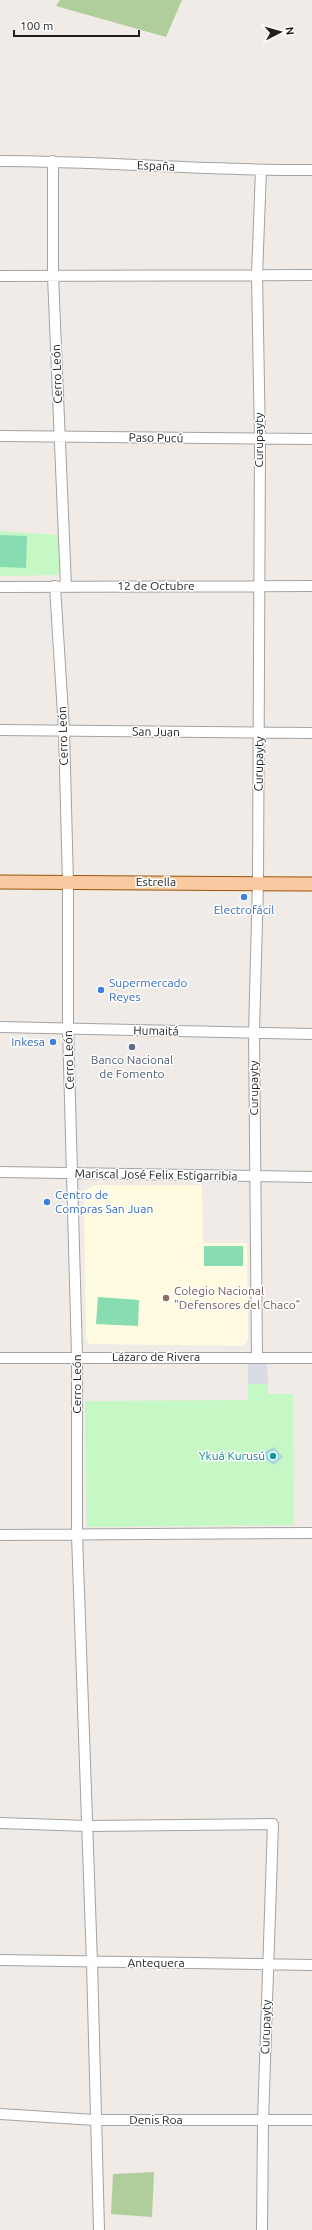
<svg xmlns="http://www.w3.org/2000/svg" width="312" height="2230" viewBox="0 0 312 2230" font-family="Ubuntu,sans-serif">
  <rect width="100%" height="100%" fill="#f0ebe6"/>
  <path fill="#fefbe1" d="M93,1185H202L203,1243H247L248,1340L243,1346L89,1344L86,1338L84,1192Z"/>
  <path fill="#b0ce9c" d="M60,0H182L166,37L56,6Z
    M154,2172L152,2217L111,2214L113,2174Z"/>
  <path fill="#c6f8c5" d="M0,531L58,535L60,575L0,576Z
    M248,1364H267L268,1394H293L294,1525L87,1527L85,1401L248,1400Z"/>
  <path fill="#87dcb2" d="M0,535L27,536L26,568L0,567Z
    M204,1246H243V1266H204Z
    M98,1297L139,1300L138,1326L96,1324Z"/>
  <path fill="#dadbe5" d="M248,1364H267L268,1384H248Z"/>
  <path fill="#a8d6dc" d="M274,1447L283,1457L274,1465L261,1456L263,1453Z"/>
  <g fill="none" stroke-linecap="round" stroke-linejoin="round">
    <g stroke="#a3a3a3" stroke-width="12">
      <path id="minor" d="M0,161C104,161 208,171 312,170
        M53,161V276L66,586
        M0,276L312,275
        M0,436L312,439
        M55,586L64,730L68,883V1028L77,1356V1535L92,1963L99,2230
        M0,587L312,586
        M0,730L312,733
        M0,1027L312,1034
        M0,1172L312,1177
        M0,1358H312
        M257,1358L254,1033L258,882L260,440L257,275L261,170
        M0,1535L312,1533
        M0,1823L87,1826L273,1824L263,2121L262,2230
        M0,1960L312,1965
        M0,2114L95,2120H312"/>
    </g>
    <g stroke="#965605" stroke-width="15">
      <path id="major" d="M0,882L312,884"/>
    </g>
    <use href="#minor" stroke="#fff" stroke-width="10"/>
    <use href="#major" stroke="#f9caa2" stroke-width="13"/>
  </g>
  <g fill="#3f7fe0" stroke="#fff" stroke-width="1.5">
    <circle cx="244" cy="897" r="4"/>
    <circle cx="101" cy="990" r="4"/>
    <circle cx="53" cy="1042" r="4"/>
    <circle cx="47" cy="1202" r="4"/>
  </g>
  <circle fill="#5c6f8a" stroke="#fff" stroke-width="1.5" cx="132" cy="1047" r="4"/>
  <circle fill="#8d6e63" stroke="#fff" stroke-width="1.5" cx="166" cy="1298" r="4"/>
  <circle fill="#0f9aa8" stroke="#fff" stroke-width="1.5" cx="273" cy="1456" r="4"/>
  <g text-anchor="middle" stroke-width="3" stroke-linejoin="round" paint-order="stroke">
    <g font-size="12" fill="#1f1f1f" stroke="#fff">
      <text transform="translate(156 166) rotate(2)" y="4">España</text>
      <text transform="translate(57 374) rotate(-92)" y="4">Cerro León</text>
      <text transform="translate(156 438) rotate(1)" y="4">Paso Pucú</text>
      <text transform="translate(259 440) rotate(-90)" y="4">Curupayty</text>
      <text x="156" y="590">12 de Octubre</text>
      <text transform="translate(156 732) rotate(1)" y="4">San Juan</text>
      <text transform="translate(63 736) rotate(-92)" y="4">Cerro León</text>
      <text transform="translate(259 764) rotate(-89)" y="4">Curupayty</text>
      <text x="156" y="886">Estrella</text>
      <text transform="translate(156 1031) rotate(1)" y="4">Humaitá</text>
      <text transform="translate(69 1060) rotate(-92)" y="4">Cerro León</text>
      <text transform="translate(254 1088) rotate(-90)" y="4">Curupayty</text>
      <text transform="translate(156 1175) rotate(1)" y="4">Mariscal José Felix Estigarribia</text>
      <text x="156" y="1361">Lázaro de Rivera</text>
      <text transform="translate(77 1384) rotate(-90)" y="4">Cerro León</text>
      <text x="156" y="1967">Antequera</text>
      <text transform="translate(266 2027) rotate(-88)" y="4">Curupayty</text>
      <text x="156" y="2124">Denis Roa</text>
    </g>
    <g font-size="12" fill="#366cbe" stroke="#fff" text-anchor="start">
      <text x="244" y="914" text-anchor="middle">Electrofácil</text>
      <text x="109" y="987">Supermercado<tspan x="109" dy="14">Reyes</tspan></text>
      <text x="45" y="1046" text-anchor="end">Inkesa</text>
      <text x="55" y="1199">Centro de<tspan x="55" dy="14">Compras San Juan</tspan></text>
    </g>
    <g font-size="12" fill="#4e5e75" stroke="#fff">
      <text x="132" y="1064">Banco Nacional<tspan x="132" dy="14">de Fomento</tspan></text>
    </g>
    <g font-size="12" fill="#785e54" stroke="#fff" text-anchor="start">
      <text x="174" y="1295">Colegio Nacional<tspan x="174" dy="14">"Defensores del Chaco"</tspan></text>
    </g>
    <g font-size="12" fill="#0d838f" stroke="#fff" text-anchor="end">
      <text x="265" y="1460">Ykuá Kurusú</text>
    </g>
  </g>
  <g transform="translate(280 32) rotate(84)" stroke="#ffffff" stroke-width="3" paint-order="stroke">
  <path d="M0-3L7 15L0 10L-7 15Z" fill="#1f1f1f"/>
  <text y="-6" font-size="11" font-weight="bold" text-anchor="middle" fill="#1f1f1f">N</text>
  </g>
  <path d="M14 30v6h125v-6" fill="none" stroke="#1f1f1f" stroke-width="2"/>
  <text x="20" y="30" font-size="12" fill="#1f1f1f" stroke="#ffffff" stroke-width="3" paint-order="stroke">100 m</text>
</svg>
